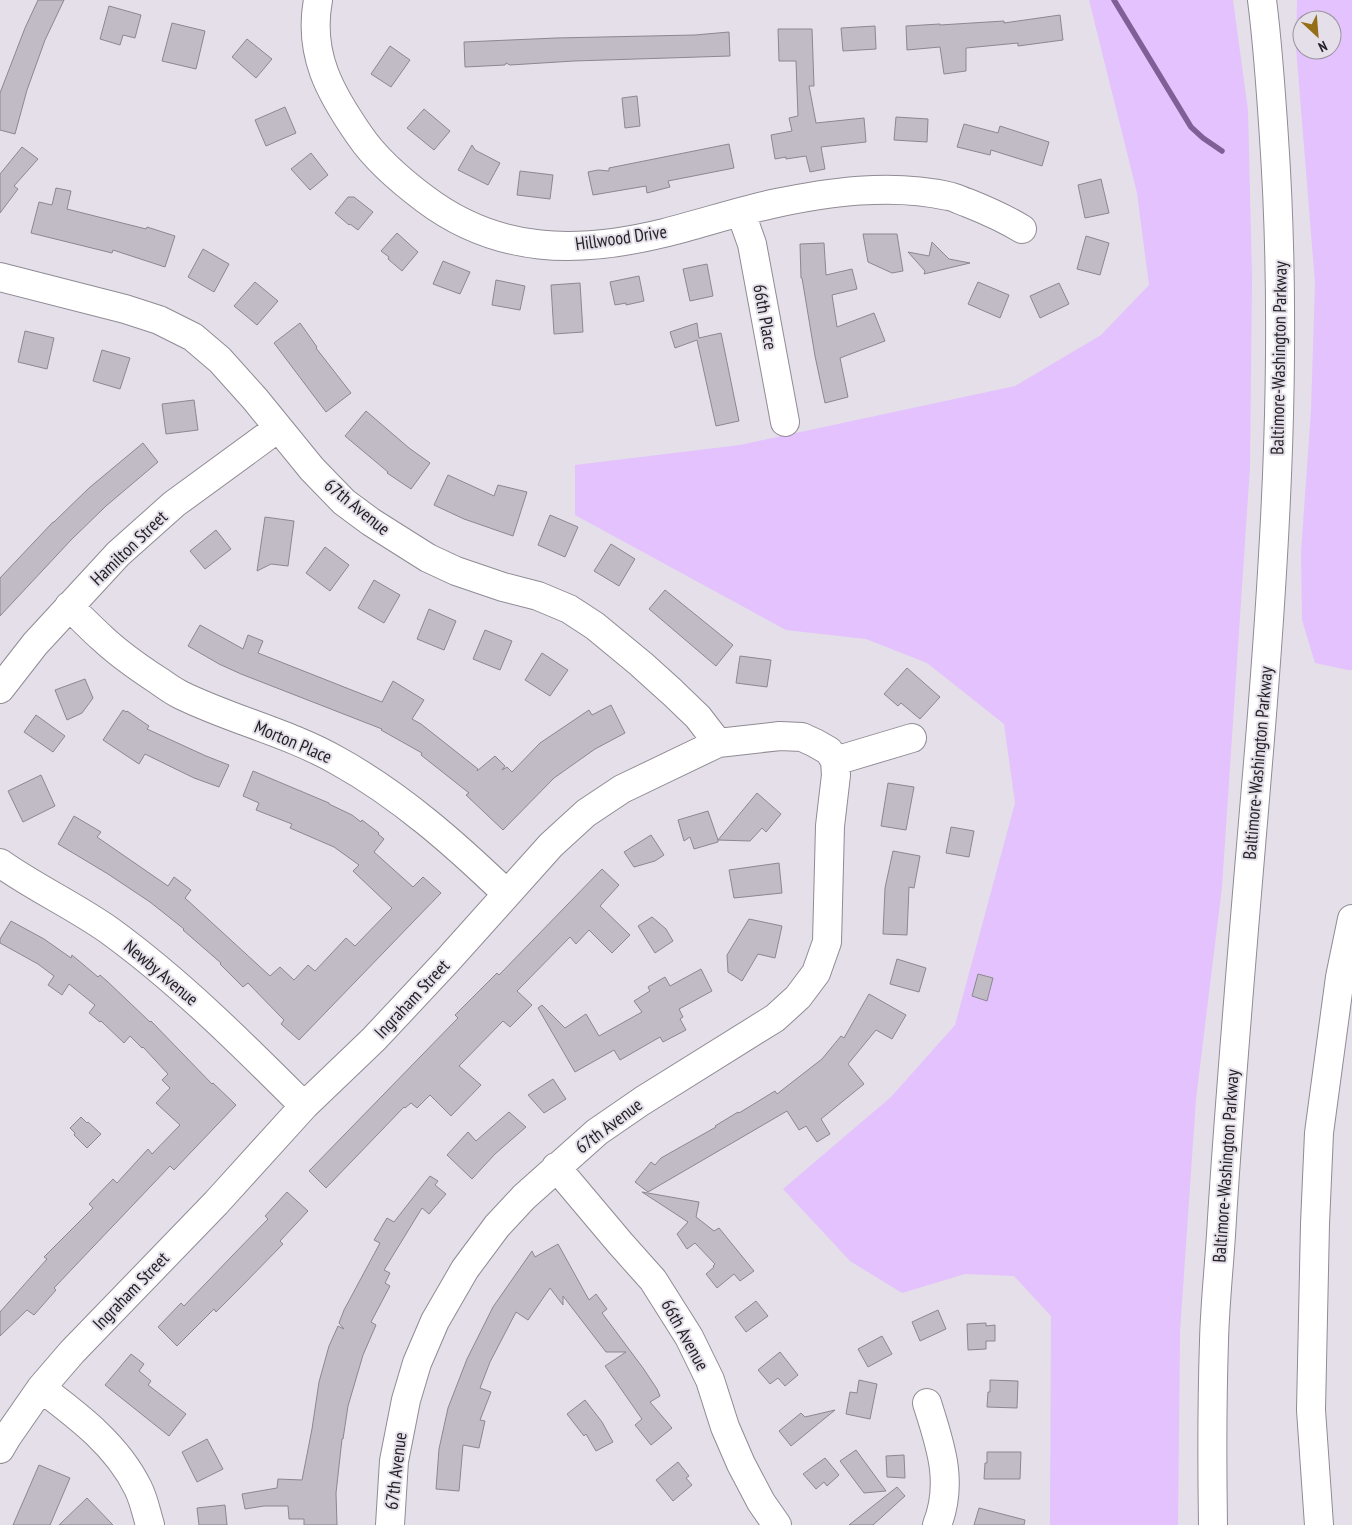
<svg xmlns="http://www.w3.org/2000/svg" width="1352" height="1525" viewBox="0 0 1352 1525" font-family="'PT Sans Narrow',sans-serif">
  <rect width="100%" height="100%" fill="#e4dfe9"/>
  <path fill="#e4c2fd" fill-rule="evenodd" d="M1089,0H1233L1248,110L1252,278L1250,467L1222,887L1196,1099L1180,1332L1178,1525H1050L1051,1316L1014,1276L965,1274L902,1293L850,1261L783,1189L891,1097L955,1025L1015,803L1004,724L927,663L866,639L786,630L575,515V465L740,445L1015,386L1101,335L1149,285L1137,193Z
    M1297,0H1352V670H1348L1315,663L1302,620L1301,552L1311,410L1315,283L1296,47ZM1302,20H1332V50H1302Z"/>
  <g fill="none" stroke-linecap="round" stroke-linejoin="round">
    <path stroke="#7f5f95" stroke-width="5.5" d="M1114,0L1191,127L1203,138L1222,151"/>
  </g>
  <path fill="#c0bbc4" stroke="#8c8790" d="M38,0H64L45,40L27,90L15,134L0,130V93L25,28Z
    M109,6L141,15L135,38L123,35L120,45L100,39Z
    M1060,15L1063,40L1018,46V43L966,48V71L944,74L940,47L907,50L906,26L940,24V25L1004,21V23Z
    M172,23L205,31L196,69L162,61Z
    M875,26L876,49L843,51L841,28Z
    M778,29H812L814,86H809L816,123L864,118L866,142L821,147L825,169L810,172L806,156L786,159V157L775,159L771,135L792,131L789,118L798,116L796,61H779Z
    M729,32L730,56L574,61L510,65L506,63L505,65L465,67L464,42L556,38L695,35Z
    M247,39L272,59L256,78L232,57Z
    M390,46L410,60L391,87L371,74Z
    M637,96L640,126L625,128L622,98Z
    M285,107L296,133L266,146L255,120Z
    M424,109L450,131L434,150L407,128Z
    M896,117L928,119L927,142L894,140Z
    M964,124L998,133L1000,126L1049,142L1042,166L991,150L990,155L957,147Z
    M729,144L734,168L668,181L670,187L647,193L646,186L593,195L588,172L598,170L609,171V168Z
    M472,145L475,150L500,163L488,185L458,170Z
    M22,147L38,159L14,186L18,189L0,213V174Z
    M311,153L328,175L310,190L291,169Z
    M520,171L553,175L550,199L517,195Z
    M1101,179L1109,213L1085,218L1078,185Z
    M56,188L71,191L67,209L146,229L147,227L175,236L165,267L113,250L112,253L31,233L39,202L52,205Z
    M348,197H354L373,212L358,230L350,224L349,225L335,213Z
    M397,233L418,252L402,271L388,259L389,257L381,251Z
    M863,234H897L903,271L892,273L868,262Z
    M1086,236L1109,243L1100,275L1077,269Z
    M932,242L949,259L970,263L924,274L925,271L908,252L929,256Z
    M824,243L826,275L852,269L857,289L832,295L837,327L874,313L885,341L840,358L848,397L825,403L815,356L802,278H801L800,244Z
    M203,249L229,264L214,292L188,277Z
    M443,261L470,272L460,294L433,284Z
    M707,264L713,296L690,301L683,269Z
    M639,276L644,301L626,305V303L615,305L610,282Z
    M496,280L525,286L520,310L492,305Z
    M255,282L278,301L257,325L234,306Z
    M978,282L1009,295L1000,318L968,304Z
    M580,283L583,332L554,334L551,285Z
    M1059,283L1069,304L1040,318L1030,296Z
    M300,323L317,347L316,348L351,393L326,412L274,343Z
    M697,323L699,338L721,333L739,421L716,426L697,340L675,348L670,332Z
    M25,331L54,338L47,369L18,362Z
    M102,350L130,358L120,389L93,381Z
    M194,400L198,430L166,434L162,404Z
    M366,411L409,448L430,463L411,489L387,473L388,472L345,436Z
    M143,443L158,462L106,506L71,540L0,616V578L53,522H54L89,488Z
    M448,475L494,496L498,485L527,492L513,536L464,519L434,505Z
    M550,515L578,527L565,557L538,545Z
    M265,517L294,521L288,566L271,564L257,571Z
    M216,530L231,549L205,569L190,551Z
    M611,544L635,559L619,586L594,571Z
    M325,547L349,565L330,591L306,573Z
    M374,580L400,595L384,623L358,608Z
    M665,590L733,645L716,666L649,609Z
    M429,609L456,621L444,650L417,639Z
    M200,625L243,649L248,635L263,641L258,653L382,702L393,681L424,700L412,719L421,724L478,769L477,771L495,756L505,766L502,770L507,767L512,772L540,743L589,710L592,715L611,705L625,733L595,749L554,778L503,830L466,795L469,793L421,755L422,753L381,730L382,729L241,674L219,664L188,646Z
    M485,630L512,641L500,670L473,659Z
    M542,653L568,670L550,696L525,680Z
    M740,656L771,660L767,687L736,683Z
    M907,668L940,697L920,719L901,703L898,706L884,694Z
    M85,679L93,698L82,713L67,720L55,690Z
    M123,710L126,712L127,711L149,726L147,729L206,756L229,765L219,787L194,778L145,754L139,764L103,740Z
    M36,715L65,736L53,752L24,732Z
    M253,771L329,803V804L352,815L361,822L362,820L379,833L378,834L384,839L374,852L413,887L423,877L441,893L299,1040L281,1024L284,1020L281,1017L248,983L243,987L220,964L221,963L183,930L184,929L150,902L108,874L58,844L74,816L101,832L97,837L168,886L174,877L191,890L185,898L270,976L280,967L294,980L308,965L315,971L346,938L355,946L392,908L353,871L359,865L334,847L290,828L292,824L256,810L259,803L243,796Z
    M41,775L55,806L23,822L8,791Z
    M888,783L914,787L906,830L881,826Z
    M757,793L781,814L766,832L762,828L750,841L718,840V842L694,849L690,837L684,841L678,820L708,811L718,840Z
    M951,827L974,831L969,857L946,853Z
    M651,835L664,855L655,861L634,867L624,852Z
    M893,851L920,856L914,888L909,887L907,935L883,934L885,888Z
    M779,863L782,893L734,898L729,870Z
    M602,869L619,885L600,906L630,935L612,953L589,930L576,944L570,937L517,991L532,1005L510,1027L503,1021L459,1066L481,1085L451,1116L430,1095L417,1108L411,1103L405,1108L404,1107L326,1188L309,1171L458,1018L455,1015L497,973L499,975Z
    M652,917L666,929L673,941L655,953L638,926Z
    M749,919L782,926L775,958L758,954L742,981L728,972L727,955Z
    M11,921L44,939L71,958L72,955L98,977L100,975L108,982L150,1022L151,1021L212,1084L213,1083L236,1105L174,1170L170,1166L54,1288L56,1290L34,1315L27,1310L0,1336V1312L47,1259L44,1257L93,1208L89,1204L113,1179L117,1183L148,1149L152,1154L180,1125L156,1103L170,1088L162,1080L168,1074L143,1047L142,1048L130,1036L124,1043L101,1021L100,1022L89,1013L95,1005L69,984L62,995L48,985L54,976L38,964L0,943V939Z
    M897,959L926,968L919,992L890,984Z
    M701,969L712,991L679,1009L683,1017L680,1019L686,1030L663,1042L660,1037L620,1060L614,1050L575,1072L538,1008L542,1005L565,1028L586,1014L599,1036L642,1012L634,1001L650,991L648,987L665,977L670,986Z
    M978,974L993,978L987,1001L972,996Z
    M869,994L906,1015L892,1039L876,1030L848,1064L864,1084L821,1119L830,1134L817,1142L806,1126L799,1130L787,1111L648,1192L635,1182L651,1162L655,1165L661,1158L716,1127L715,1126L738,1112L739,1113L775,1091L777,1094L822,1059L841,1036L844,1038Z
    M553,1079L566,1099L544,1113L528,1095Z
    M509,1112L526,1127L495,1154L472,1179L447,1155L468,1132L476,1141Z
    M81,1117L87,1123L88,1122L101,1134L87,1148L74,1135L75,1133L70,1128Z
    M430,1176L438,1181L435,1185L446,1194L429,1214L422,1208L384,1270L390,1273L385,1283L390,1286L371,1322L376,1325L363,1355L348,1406L343,1439H342L336,1493L337,1525H304V1519H289L288,1506H264L245,1509L242,1494L277,1488L278,1479L302,1480L312,1429L319,1382L329,1346L338,1326L344,1329L339,1323L344,1310L380,1243L374,1240L387,1218L394,1222Z
    M287,1192L308,1211L280,1241L283,1244L239,1289L216,1312L214,1309L177,1346L158,1327L181,1303L184,1306L232,1256L268,1219L265,1216Z
    M642,1192L699,1202L696,1217L714,1231L719,1228L754,1271L740,1281L734,1274L717,1288L706,1274L714,1267L713,1266L715,1264L695,1243L687,1249L677,1234L688,1222Z
    M558,1244L589,1300L596,1294L607,1309L602,1313L643,1368L657,1389L660,1396L650,1402L672,1428L651,1445L635,1425L642,1419L605,1366L626,1352H606L563,1296V1305L550,1288L528,1320L516,1312L490,1362L480,1388L491,1392L480,1420L485,1421L479,1448L463,1445L459,1491L436,1489L439,1449L448,1408L467,1359L493,1307L532,1251L535,1257Z
    M756,1301L768,1316L746,1332L735,1317Z
    M938,1310L946,1329L920,1341L912,1322Z
    M986,1323V1326L995,1325V1341H986V1349L968,1350L967,1324Z
    M882,1336L892,1354L868,1367L858,1349Z
    M780,1352L798,1375L785,1386L778,1378L770,1384L758,1370Z
    M131,1354L144,1364L139,1371L151,1381L148,1385L186,1414L169,1436L105,1385Z
    M859,1380L877,1384L870,1419L846,1414L850,1392L857,1393Z
    M990,1380L1018,1381L1017,1408L987,1407L988,1392H990Z
    M585,1400L602,1422L613,1442L596,1451L586,1434L584,1436L567,1414Z
    M835,1410L791,1446L779,1431L801,1413L805,1417Z
    M207,1439L223,1469L197,1482L182,1452Z
    M856,1450L886,1491L864,1493L840,1461Z
    M987,1452H1021L1020,1479H984L985,1463H987Z
    M904,1455L905,1478L887,1477L886,1456Z
    M825,1458L839,1475L827,1486L824,1482L816,1489L803,1474Z
    M678,1462L689,1476L686,1478L692,1485L673,1501L656,1480Z
    M39,1465L70,1478L50,1525H13Z
    M897,1487L905,1496L873,1525H849Z
    M87,1498L113,1525H59Z
    M225,1505L227,1525H199L197,1508Z
    M979,1508L1025,1520L1024,1525H974Z"/>
  <g fill="none" stroke-linecap="round" stroke-linejoin="round">
    <g stroke="#908b94" stroke-width="30">
      <path id="minor" d="M318,0C308,54 330,93 360,136C377,161 401,181 425,199C498,254 578,254 664,233C700,224 736,212 772,204C828,192 891,183 948,196C955,197 961,201 968,203C988,211 1004,218 1022,229
        M741,213L752,244L785,422
        M0,277L125,309L159,320L193,337L220,360L255,399L312,469L344,502L371,522L428,558L456,571L503,587L538,596L569,609L595,626L641,664L672,692L698,717L718,743
        M69,606C80,617 91,628 102,638C119,654 139,668 159,681C166,686 173,691 181,695C232,720 289,733 338,761C401,796 456,845 507,894
        M0,689L35,644L118,554L174,504L278,428
        M835,761L912,738
        M0,863C35,888 75,906 110,931C180,982 243,1045 304,1106
        M556,1167L620,1243L653,1280L689,1337L710,1380L725,1427L741,1464L761,1502L777,1525
        M41,1388C78,1416 117,1445 138,1488C144,1500 146,1512 150,1525
        M927,1403C940,1444 954,1482 937,1525
        M0,1449L7,1437L41,1388L72,1352L216,1203L304,1106L374,1039L447,961L551,845L586,813L622,789L718,743L780,736L802,737L815,743L829,751L835,761L836,775L830,826L827,942L816,973L798,997L775,1018L642,1101L597,1132L524,1197L497,1226L465,1269L435,1321L417,1363L406,1400L394,1461L390,1525"/>
    </g>
    <g stroke="#908b94" stroke-width="30">
      <path id="highway" d="M1213,1525C1212,1464 1212,1402 1214,1341C1215,1300 1220,1259 1222,1218C1232,1062 1246,907 1259,751C1276,547 1288,343 1274,138C1271,92 1268,46 1262,0
        M1319,1525L1311,1410L1315,1224L1319,1133L1340,977L1352,919"/>
    </g>
    <use href="#minor" stroke="#fff" stroke-width="28"/>
    <use href="#highway" stroke="#fff" stroke-width="28"/>
  </g>
  <g text-anchor="middle" stroke-width="4" stroke-linejoin="round" paint-order="stroke">
    <g font-size="18" fill="#242226" stroke="#e4dfe9">
      <text transform="translate(621 238) rotate(-8)" y="6">Hillwood Drive</text>
      <text transform="translate(765 317) rotate(80)" y="6">66th Place</text>
      <text transform="translate(1279 358) rotate(-89)" y="6">Baltimore-Washington Parkway</text>
      <text transform="translate(357 507) rotate(39)" y="6">67th Avenue</text>
      <text transform="translate(129 548) rotate(-44)" y="6">Hamilton Street</text>
      <text transform="translate(293 742) rotate(23)" y="6">Morton Place</text>
      <text transform="translate(1258 763) rotate(-85)" y="6">Baltimore-Washington Parkway</text>
      <text transform="translate(161 973) rotate(40)" y="6">Newby Avenue</text>
      <text transform="translate(412 999) rotate(-47)" y="6">Ingraham Street</text>
      <text transform="translate(609 1126) rotate(-37)" y="6">67th Avenue</text>
      <text transform="translate(1226 1166) rotate(-86)" y="6">Baltimore-Washington Parkway</text>
      <text transform="translate(131 1291) rotate(-46)" y="6">Ingraham Street</text>
      <text transform="translate(685 1335) rotate(61)" y="6">66th Avenue</text>
      <text transform="translate(396 1471) rotate(-83)" y="6">67th Avenue</text>
    </g>
  </g>
  <g transform="translate(1317 35) rotate(154)"><circle r="24" fill="#e4dfe9" stroke="#97939b"/>
  <path d="M0-4L9 19L0 12L-9 19Z" fill="#946f18"/>
  <text y="-8" font-size="14" font-weight="bold" text-anchor="middle" fill="#242226">N</text>
  </g>
</svg>
